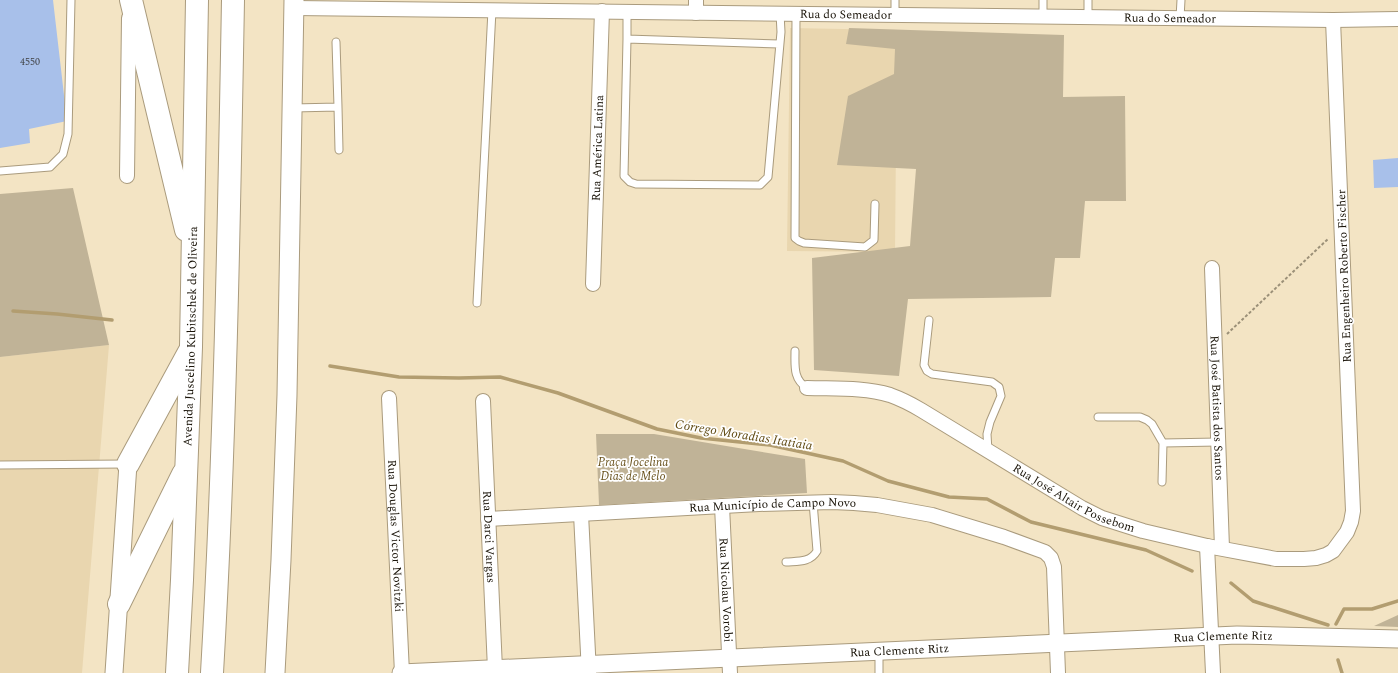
<svg xmlns="http://www.w3.org/2000/svg" width="1398" height="673" viewBox="0 0 1398 673" font-family="Spectral,serif">
  <rect width="100%" height="100%" fill="#f3e4c4"/>
  <path fill="#e9d6af" d="M790,28L897,30L895,252L787,251Z
    M109,345L82,673H0V357Z"/>
  <path fill="#c0b397" d="M849,28L1064,35L1063,97L1125,96L1126,201H1085L1080,258H1055L1051,297L908,299L899,376L814,370L812,258L910,246L916,169L837,165L848,96L894,74L895,49L846,44Z
    M73,188L109,345L0,357V194Z
    M596,434H654L805,459L807,493L599,505Z
    M1398,615V627L1374,626Z"/>
  <g fill="none" stroke-linecap="round" stroke-linejoin="round">
    <path stroke="#b29d70" stroke-width="3.5" d="M13,311L57,314L112,320
      M330,366L399,377L459,378L500,377L558,393L657,429L701,438L770,445L843,461L888,481L949,497L987,499L1031,522L1146,550L1192,571
      M1231,583L1253,601L1328,625
      M1336,624L1344,609H1372L1398,601
      M1338,660L1342,673"/>
  </g>
  <path fill="#a8c0ea" d="M0,0H53L67,121L29,129L30,143L0,148Z
    M1398,158V187L1374,188L1373,160Z"/>
  <g fill="none" stroke-linecap="round" stroke-linejoin="round">
    <g stroke="#aa9b7d" stroke-width="9">
      <path id="service" d="M627,12V39L624,176L630,182L636,184L760,185L768,177L781,32L780,13
        M796,14L795,238L799,241L804,243L865,247L874,240L875,204
        M895,15V0
        M1043,17V0
        M1088,17V0
        M1180,18L1181,0
        M627,39L779,44
        M338,107L339,150
        M293,108L338,107L336,42
        M0,171L50,167L63,154L68,134L71,0
        M477,303L492,10
        M929,320L924,365L927,371L932,374L992,382L999,387L1001,396L990,422L987,434L988,451
        M795,351C795,366 793,379 807,388
        M1098,417H1140L1147,420L1152,424L1163,443L1162,482
        M1163,443L1218,442
        M0,465L126,464
        M786,562C797,561 810,563 817,551L813,502
        M879,652V673"/>
    </g>
    <g stroke="#aa9b7d" stroke-width="16">
      <g id="minor">
        <path id="s1" d="M294,8L1333,20L1398,19"/>
        <path d="M696,13V0"/>
        <path d="M127,176L129,18"/>
        <path id="s2" d="M1212,268L1222,548"/>
        <path id="s3" d="M593,284L602,11"/>
        <path id="s4" d="M807,388C834,389 864,387 890,395C901,399 911,404 921,410L1082,508L1102,518L1143,531L1207,546L1276,559H1304L1316,558L1326,555L1333,551L1347,532L1351,522L1353,511L1333,20"/>
        <path id="s5" d="M389,398L402,673"/>
        <path id="s6" d="M483,401L495,669"/>
        <path id="s7" d="M722,506L730,673"/>
        <path d="M581,514L589,673"/>
        <path id="s8" d="M488,519L759,504L832,502L854,503L877,505L932,515L1004,537L1045,552L1051,558L1054,567L1058,673"/>
        <path d="M1207,546L1213,673"/>
      </g>
    </g>
    <g stroke="#aa9b7d" stroke-width="19">
      <g id="tertiary">
        <path d="M114,673L128,464"/>
        <path id="s9" d="M401,673L1237,635L1398,639"/>
      </g>
    </g>
    <g stroke="#aa9b7d" stroke-width="21">
      <path id="secondary" d="M275,673L281,560L287,395L294,0"/>
    </g>
    <g stroke="#aa9b7d" stroke-width="24">
      <g id="motorway">
        <path d="M131,0L186,230"/>
        <path d="M128,464L189,352"/>
        <path d="M119,604L183,474"/>
        <path id="s10" d="M177,673L182,580L191,347L197,0"/>
        <path d="M212,673C225,449 229,224 233,0"/>
      </g>
    </g>
    <path stroke="#9b9078" stroke-width="2" stroke-dasharray="3 2" stroke-linecap="butt" d="M1227,334L1329,238"/>
    <use href="#service" stroke="#fff" stroke-width="7"/>
    <use href="#minor" stroke="#fff" stroke-width="14"/>
    <use href="#tertiary" stroke="#fff" stroke-width="17"/>
    <use href="#secondary" stroke="#fff" stroke-width="19"/>
    <use href="#motorway" stroke="#fff" stroke-width="22"/>
  </g>
  <g text-anchor="middle" stroke-width="3.5" stroke-linejoin="round" paint-order="stroke">
    <g font-size="10" fill="#3e3f41">
      <text x="30" y="65">4550</text>
    </g>
    <g font-size="12" fill="#1a1409" stroke="#fff">
      <text dy="4" stroke="none"><textPath href="#s1" startOffset="552">Rua do Semeador</textPath></text>
      <text dy="4" stroke="none"><textPath href="#s1" startOffset="876">Rua do Semeador</textPath></text>
      <text dy="4" stroke="none"><textPath href="#s3" startOffset="136">Rua América Latina</textPath></text>
      <text transform="translate(1344 276) rotate(-92)" y="4">Rua Engenheiro Roberto Fischer</text>
      <text dy="4" stroke="none"><textPath href="#s10" startOffset="337">Avenida Juscelino Kubitschek de Oliveira</textPath></text>
      <text dy="4" stroke="none"><textPath href="#s2" startOffset="140">Rua José Batista dos Santos</textPath></text>
      <text dy="4" stroke="none"><textPath href="#s4" startOffset="295">Rua José Altair Possebom</textPath></text>
      <text dy="4" stroke="none"><textPath href="#s8" startOffset="285">Rua Município de Campo Novo</textPath></text>
      <text dy="4" stroke="none"><textPath href="#s5" startOffset="138">Rua Douglas Victor Novitzki</textPath></text>
      <text dy="4" stroke="none"><textPath href="#s6" startOffset="136">Rua Darci Vargas</textPath></text>
      <text dy="4" stroke="none"><textPath href="#s7" startOffset="84">Rua Nicolau Vorobi</textPath></text>
      <text dy="4" stroke="none"><textPath href="#s9" startOffset="823">Rua Clemente Ritz</textPath></text>
      <text dy="4" stroke="none"><textPath href="#s9" startOffset="499">Rua Clemente Ritz</textPath></text>
    </g>
    <g font-size="12" font-style="italic" fill="#6a531e" stroke="#fff">
      <text x="633" y="466">Praça Jocelina<tspan x="633" dy="14">Dias de Melo</tspan></text>
    </g>
    <g font-size="13" font-style="italic" fill="#604a12" stroke="#fff">
      <text transform="translate(744 434) rotate(9)" y="5">Córrego Moradias Itatiaia</text>
    </g>
  </g>
</svg>
